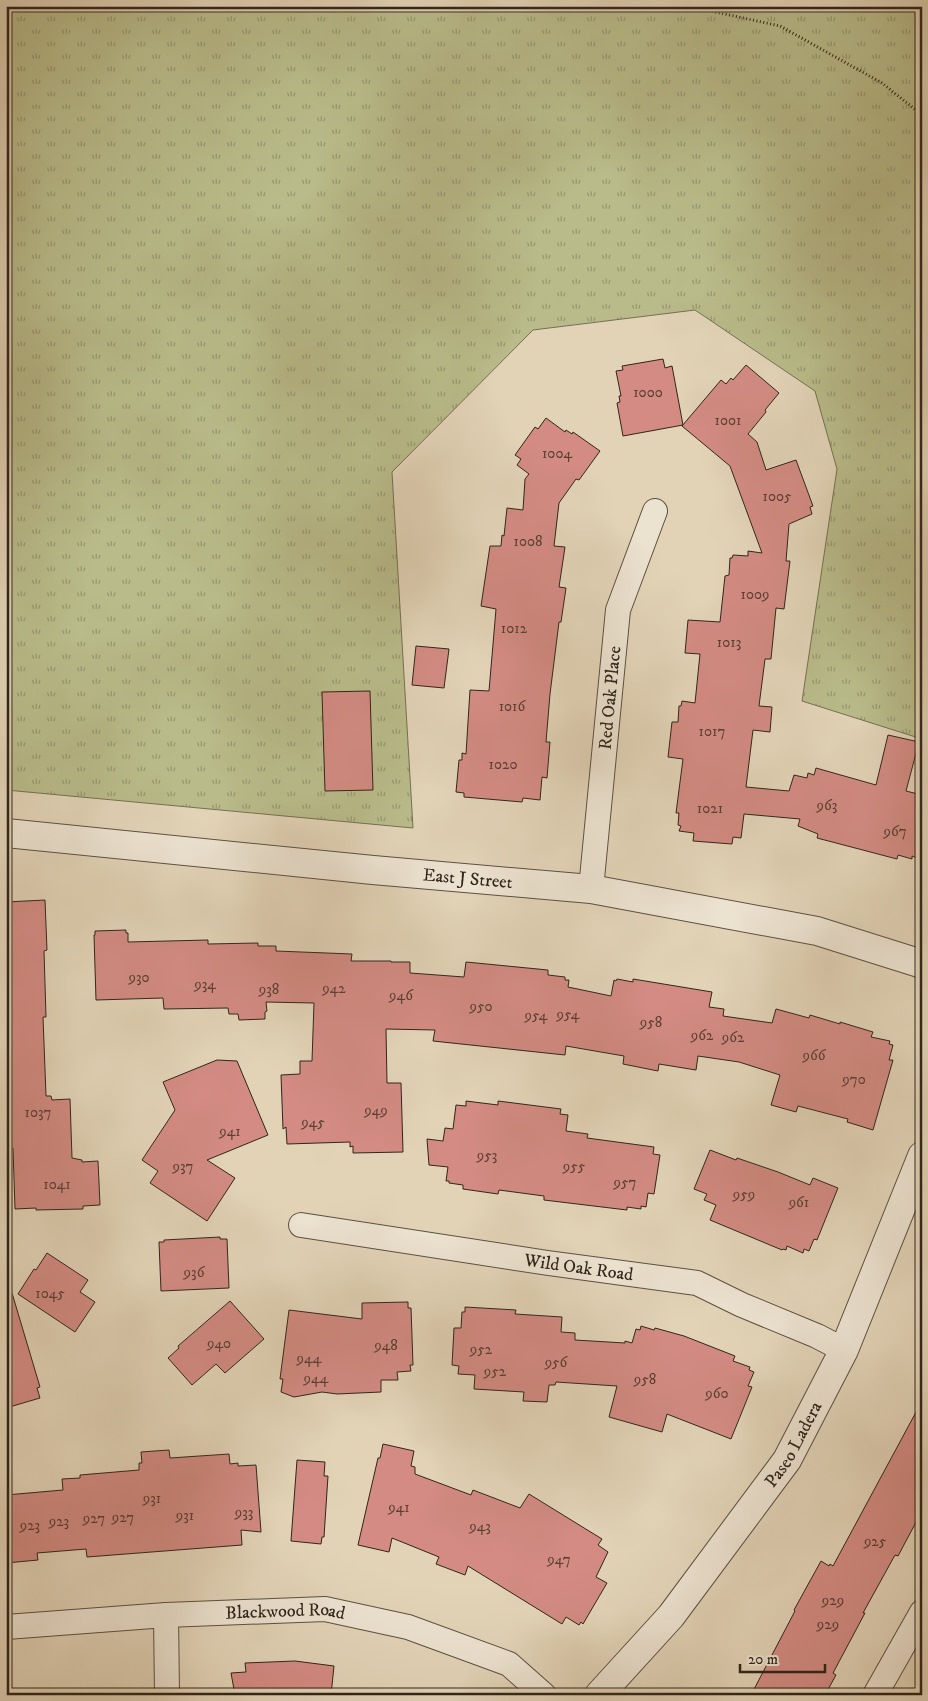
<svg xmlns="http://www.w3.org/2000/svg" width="928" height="1701" viewBox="0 0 928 1701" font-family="'IM FELL DW Pica',serif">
  <defs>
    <pattern id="grass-tufts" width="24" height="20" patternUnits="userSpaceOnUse" patternTransform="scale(1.25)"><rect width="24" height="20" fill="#b9bb8a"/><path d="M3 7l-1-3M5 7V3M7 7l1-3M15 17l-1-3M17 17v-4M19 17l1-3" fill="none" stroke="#979870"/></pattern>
  </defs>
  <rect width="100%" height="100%" fill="#e2d3b7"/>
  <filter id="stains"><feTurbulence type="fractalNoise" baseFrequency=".004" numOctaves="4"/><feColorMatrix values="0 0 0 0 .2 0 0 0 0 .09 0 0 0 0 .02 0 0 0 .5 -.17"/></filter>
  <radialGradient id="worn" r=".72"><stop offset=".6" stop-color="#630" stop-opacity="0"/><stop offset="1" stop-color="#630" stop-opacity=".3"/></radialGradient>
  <path fill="url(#grass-tufts)" stroke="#747052" d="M6,6H922V739L802,701L837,469L815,391L695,310L533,330L392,472L413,828L6,790Z"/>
  <path fill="#d38b83" stroke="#30261a" d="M663,359L665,368L672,366L683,425L623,436L617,403L620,402L619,396H621L616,371L623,370L622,366Z
    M746,365L779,393L765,410L766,412L748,434L757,442L766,470L796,460L813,506L810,507L812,514L789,524L786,561H790L784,609L776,608L771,659H765L759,706L772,707L770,732L753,730L746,787L789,791L794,775L807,778L808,773L814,775L816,768L876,785L888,735L919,742L906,791L922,795V838L917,858L912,856V859L898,855L897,859L817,838L818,834L798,826L800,819L744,814L741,838L733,837L732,844L693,841L694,833L679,831L681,826L678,825L679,813H676L683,759L668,757L672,722H678L679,706H681L682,701L695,703L700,654L685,653L688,620L720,622L725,576L729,575L730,558H732L733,555L748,556V551L762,553L730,466L682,426L721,380L726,384L731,378L733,380Z
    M546,418L565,432L566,430L572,434L573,432L600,451L579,480L576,479L559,503L554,546L565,547L559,587L566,588L561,622H559L550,694L546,742H550L547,778L542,777L540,800L523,798L522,802L464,797V793L456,792L459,760H462V753L466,754L470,690L489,691L496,609L481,606L490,546H501L502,535L504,536L507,508L523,510L525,479L529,474L517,465L521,459L515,455L535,427L538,429Z
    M416,646L449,649L444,688L412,685Z
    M370,691L373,790L325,791L322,692Z
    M45,900L47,950L44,951L46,1017H43L46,1096H51L52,1100L70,1099L72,1158L82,1160V1162L98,1161L100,1205L83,1206V1209L36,1210V1208L15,1209L13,1148H7L6,902Z
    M126,930V933H128V942L208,940V944L258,943V946H276V951L352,954L351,961H391V962H410V973L464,977L466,962L548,970V975L565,977V980H569L568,987L611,996L614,980L616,981L617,979L633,982V979L712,992L709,1007L724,1009L723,1016L772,1023L776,1009L809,1018L810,1015L840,1024V1022L873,1032L871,1037L890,1041L889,1044L893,1045L889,1060H893L873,1130L847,1122L848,1119L798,1106L796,1112L771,1105L780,1075L739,1062L698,1056L696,1070L659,1064L658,1071L623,1064L624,1056L566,1046L565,1055L433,1041L435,1030L386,1029L387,1083H401L403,1152L353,1153V1146L350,1147V1142L287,1144L286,1127L283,1129L281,1075L300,1074V1061H312L314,1003L266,1002L267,1011L265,1012V1019L239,1020L238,1014H229L228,1008L164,1009L163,998L96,1000L94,935H95V931Z
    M217,1060L237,1061L268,1135L207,1160L235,1178L207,1221L150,1183L158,1171L142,1160L175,1110L163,1082Z
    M466,1101L498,1105V1101L561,1109L560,1114L568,1115L566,1131L588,1134L587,1138L654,1147L653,1154L660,1155L654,1194L648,1193L646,1207L641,1206V1209L627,1207V1210L544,1200V1196L499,1190L498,1194L463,1189V1185L449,1183V1181H446L448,1167L429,1165L427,1139L443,1141L445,1128L453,1129L456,1105L466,1106Z
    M710,1150L736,1160L737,1158L778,1172L810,1185L813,1178L838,1188L817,1240L814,1239L809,1251L804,1249L803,1253L787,1246L786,1250L783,1249L782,1250L710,1220L716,1205L704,1200L707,1194L694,1189Z
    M220,1237V1239H227L229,1288L161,1291L159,1242H164V1240Z
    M47,1253L88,1280L80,1292L95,1302L75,1332L18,1294L34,1269L36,1270Z
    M12,1293L40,1387L37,1388L40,1398L6,1408V1294Z
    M230,1301L264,1339L225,1373L216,1364L192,1385L168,1358L179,1348L178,1346Z
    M408,1302V1308H411L413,1365H410L411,1371L397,1372L398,1380H381V1392L337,1394L322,1392L294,1397L281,1392L283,1379H280L289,1310L362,1319V1303Z
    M465,1307L516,1310L515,1314L562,1317L561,1332L575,1333V1340L625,1343V1341L632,1343L636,1329L640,1330L641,1326L654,1330L655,1328L684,1336L735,1356L733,1361L750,1367L749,1370L754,1372L748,1386L752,1387L731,1439L667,1414L662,1432L609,1417L617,1386L556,1382L555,1385H549L547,1402L523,1401L524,1392L474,1389L475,1375L458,1374L459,1366L452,1365L454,1328H461L462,1312H465Z
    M922,1401V1511L898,1556L895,1555L863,1613H865L833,1673L836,1675L825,1695H751L795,1611L794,1610L821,1561L829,1566L830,1564L833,1566Z
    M383,1444L414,1451L411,1466L415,1467V1474L471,1495L473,1490L520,1508L529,1494L602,1539L598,1545L608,1552L596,1577L607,1583L583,1624L581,1622L579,1625L566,1617L562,1624L468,1566L465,1575L436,1564L439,1557L392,1538L389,1552L358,1545L378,1458H380Z
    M169,1450L170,1458L229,1454L230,1464L238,1463V1466L256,1465L261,1532L241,1530L242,1545L87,1557L86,1549L37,1553L38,1560L6,1563V1495L63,1490L62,1479L80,1478V1475L139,1470V1463H142L141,1452Z
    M297,1460L325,1462L324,1476H328L324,1537H322L321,1544L291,1541Z
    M295,1661L334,1666L331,1695H235L231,1673L246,1672L245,1663Z"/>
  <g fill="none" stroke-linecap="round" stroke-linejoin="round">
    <g stroke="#5c5141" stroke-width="26">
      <g id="minor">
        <path id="s1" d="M591,889L618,610L655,511"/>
        <path id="s2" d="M301,1225L548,1263L697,1283L742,1305L817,1336L844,1350"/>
        <path d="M166,1615L167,1695"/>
        <path id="s3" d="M6,1627L166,1615L325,1609L408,1627L509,1664L544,1695"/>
        <path d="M875,1695L922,1612"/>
      </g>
    </g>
    <g stroke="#5c5141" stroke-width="30">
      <g id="tertiary">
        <path id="s4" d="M6,833L373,870L591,889L817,931L922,964"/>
        <path id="s5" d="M599,1695L671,1616L787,1460L844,1350L922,1156"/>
      </g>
    </g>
    <path stroke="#30261a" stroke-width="3" stroke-dasharray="1 2.5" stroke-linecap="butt" d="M688,6L780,26L882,83L922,115"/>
    <use href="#minor" stroke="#ece2d0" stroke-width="24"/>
    <use href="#tertiary" stroke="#ece2d0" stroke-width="28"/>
  </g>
  <g text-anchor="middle" stroke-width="4" stroke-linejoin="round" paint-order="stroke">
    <g font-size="15" fill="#593f34">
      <text x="648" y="397">1000</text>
      <text x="728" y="425">1001</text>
      <text x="557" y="458">1004</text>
      <text x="777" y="501">1005</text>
      <text x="528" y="546">1008</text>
      <text x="755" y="599">1009</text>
      <text x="514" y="633">1012</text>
      <text x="729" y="647">1013</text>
      <text x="512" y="711">1016</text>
      <text x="712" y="736">1017</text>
      <text x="503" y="769">1020</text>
      <text x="827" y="810">963</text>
      <text x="710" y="813">1021</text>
      <text x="895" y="836">967</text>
      <text x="139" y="982">930</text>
      <text x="205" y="989">934</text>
      <text x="334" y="993">942</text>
      <text x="269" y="994">938</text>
      <text x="401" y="1000">946</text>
      <text x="481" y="1011">950</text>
      <text x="568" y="1019">954</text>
      <text x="536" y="1020">954</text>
      <text x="651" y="1027">958</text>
      <text x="702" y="1040">962</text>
      <text x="733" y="1042">962</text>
      <text x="814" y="1060">966</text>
      <text x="854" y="1084">970</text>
      <text x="376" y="1115">949</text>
      <text x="38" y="1117">1037</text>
      <text x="313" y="1127">945</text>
      <text x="230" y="1136">941</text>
      <text x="487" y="1160">953</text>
      <text x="183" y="1171">937</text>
      <text x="574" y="1171">955</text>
      <text x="625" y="1187">957</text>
      <text x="57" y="1189">1041</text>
      <text x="744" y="1199">959</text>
      <text x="799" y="1207">961</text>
      <text x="194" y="1277">936</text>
      <text x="50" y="1298">1045</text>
      <text x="219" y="1348">940</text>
      <text x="386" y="1350">948</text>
      <text x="481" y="1354">952</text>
      <text x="309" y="1363">944</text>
      <text x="556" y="1367">956</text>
      <text x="495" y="1376">952</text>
      <text x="316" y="1383">944</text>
      <text x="645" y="1384">958</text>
      <text x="717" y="1398">960</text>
      <text x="152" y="1503">931</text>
      <text x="399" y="1512">941</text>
      <text x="244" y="1517">933</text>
      <text x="185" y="1520">931</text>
      <text x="123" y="1522">927</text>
      <text x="94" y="1523">927</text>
      <text x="59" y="1526">923</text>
      <text x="30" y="1530">923</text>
      <text x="480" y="1531">943</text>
      <text x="875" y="1546">925</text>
      <text x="559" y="1564">947</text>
      <text x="833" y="1605">929</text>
      <text x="828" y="1629">929</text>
    </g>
    <g font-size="18" fill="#30261a" stroke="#ece2d0">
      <text dy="6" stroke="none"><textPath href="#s1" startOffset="192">Red Oak Place</textPath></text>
      <text dy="6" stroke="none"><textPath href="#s4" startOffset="464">East J Street</textPath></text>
      <text dy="6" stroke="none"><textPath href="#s2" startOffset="281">Wild Oak Road</textPath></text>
      <text dy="6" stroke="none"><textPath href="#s5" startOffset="318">Paseo Ladera</textPath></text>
      <text dy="6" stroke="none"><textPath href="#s3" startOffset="280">Blackwood Road</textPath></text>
    </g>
  </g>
  <rect width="928" height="1701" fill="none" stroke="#e2d3b7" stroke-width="25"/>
  <rect x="8" y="8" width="913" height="1686" fill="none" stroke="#30261a" stroke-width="2.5"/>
  <rect x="12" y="12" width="903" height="1676" fill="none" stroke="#30261a"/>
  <path d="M740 1664v8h85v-8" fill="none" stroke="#30261a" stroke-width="2.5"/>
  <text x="748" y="1664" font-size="15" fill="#30261a" stroke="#ece2d0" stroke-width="4" paint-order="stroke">20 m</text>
  <rect width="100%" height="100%" filter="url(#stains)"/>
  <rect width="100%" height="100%" fill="url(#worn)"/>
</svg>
